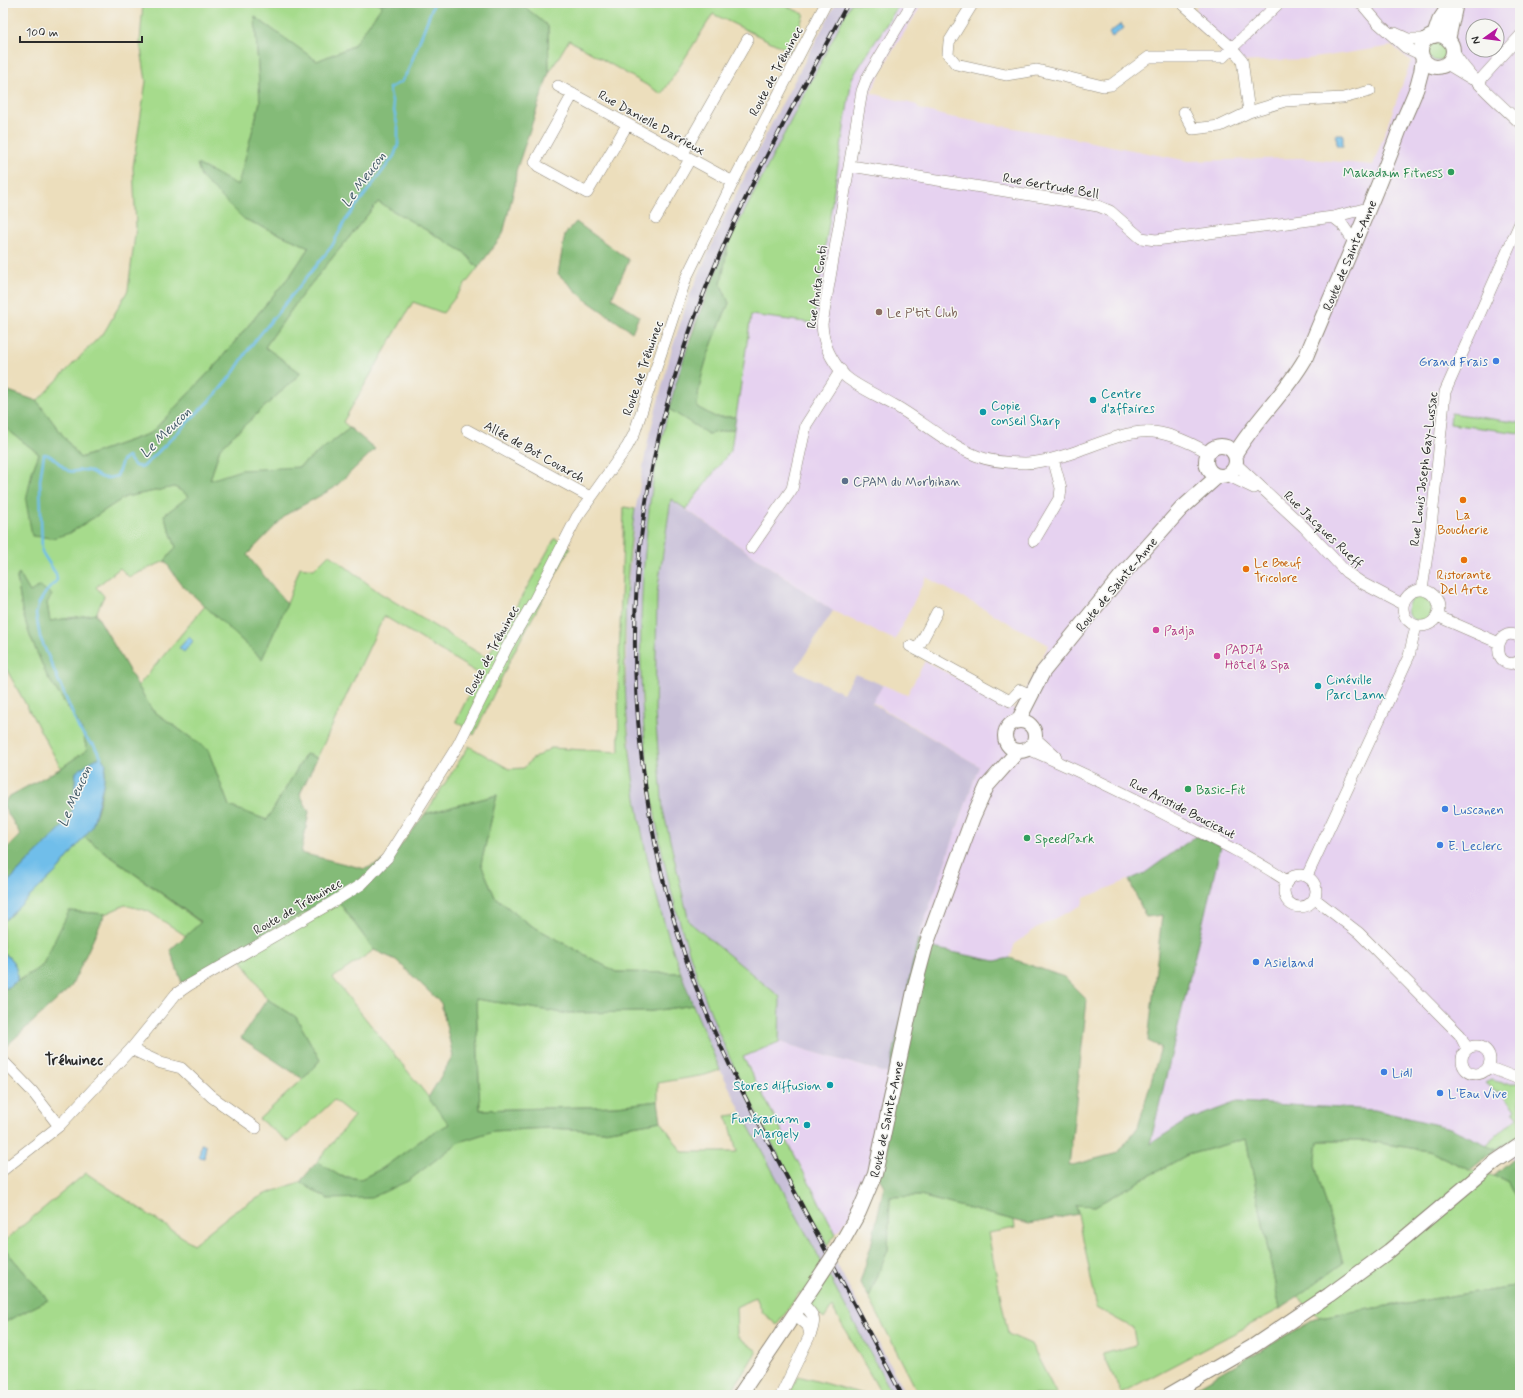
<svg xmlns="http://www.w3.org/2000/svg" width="1523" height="1398" viewBox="0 0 1523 1398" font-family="Mynerve,sans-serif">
  <rect width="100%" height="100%" fill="#f6f6f2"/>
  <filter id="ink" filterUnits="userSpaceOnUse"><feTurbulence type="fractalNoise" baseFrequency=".025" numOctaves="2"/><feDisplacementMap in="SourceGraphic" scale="8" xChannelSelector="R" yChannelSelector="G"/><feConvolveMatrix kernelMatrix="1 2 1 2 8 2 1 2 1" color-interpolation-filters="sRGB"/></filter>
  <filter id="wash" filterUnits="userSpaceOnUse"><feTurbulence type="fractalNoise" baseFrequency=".012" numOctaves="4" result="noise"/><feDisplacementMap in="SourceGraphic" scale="16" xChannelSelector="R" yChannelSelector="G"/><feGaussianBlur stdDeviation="0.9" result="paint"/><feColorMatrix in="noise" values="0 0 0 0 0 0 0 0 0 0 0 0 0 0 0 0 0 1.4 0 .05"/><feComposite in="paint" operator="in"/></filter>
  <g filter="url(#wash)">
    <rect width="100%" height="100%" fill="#ecdebc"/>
    <path fill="#e6d2f0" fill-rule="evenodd" d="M900,3H923L890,55L871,93L917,105L919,109L950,117L1061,136L1188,161L1300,158L1373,165L1411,61L1393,46L1307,59L1215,63L1223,48L1195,26L1197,3H1520V1158L1514,1159L1450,1128L1375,1110L1237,1102L1186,1121L1150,1145L1195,836L1145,873L1084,898L1082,905L1034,929L1028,935L1015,943L1010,958L995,961L933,948L918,939L979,766L872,702L883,685L907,695L925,661L1015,709L1049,645L926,577L895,640L833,611L686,509L731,450L751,315L813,323L852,78ZM1473,26H1497V50H1473Z
      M779,1042L889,1074L870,1163L853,1213L836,1234L743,1057Z"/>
    <path fill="#c8bfd8" d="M836,3H851L728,244L708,288L689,339L674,391L651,496L642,591L641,697L650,795L660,844L684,937L719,1034L747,1094L906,1395H893L761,1151L712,1053L697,1015L670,942L657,899L644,848L635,798L626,703V604L634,518L648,440L671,352L689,297L723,220L776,115Z
      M671,499L833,611L795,670L843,693L855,674L883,685L872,703L979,766L918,939L889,1074L779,1042V996L689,922L663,810L655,713L657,593Z"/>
    <path fill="#a6db8c" stroke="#68835c" d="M143,3H380L383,6L353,46L317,61L255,17L260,102L238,186L197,164L244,219L309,247L292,273L213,368L151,433L80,458L37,401L105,331L128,290L136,227L133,167L146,81L140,42Z
      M520,3H779L804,14L790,51L713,14L662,94L569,40L549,73L548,26Z
      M851,3H900L852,78L813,323L751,315L736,417H715L697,407C699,370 715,336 729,303L721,285L728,244Z
      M1427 51a10 10 0 1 1 20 0a10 10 0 1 1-20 0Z
      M378,202L464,252L478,268L443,313L413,302L343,422L350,428L299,467L210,480L220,448L301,373L265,347L302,295Z
      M669,409L708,434L734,429L731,450L686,509L671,499L657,593L655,713L663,810L689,922L780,997L779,1042L743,1057L836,1234L827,1245C790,1175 749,1106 719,1033C654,876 630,721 645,552C647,533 648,513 651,495C655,466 662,437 669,409Z
      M1451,413L1520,423V433L1450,424Z
      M3,426L39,454L32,472L70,533L125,497L174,487L190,496L164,515L176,547L165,561L129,577L120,568L96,587L104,596L96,614L50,621L47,603L30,592L18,574L17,578L22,610L30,636L47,676L81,727L87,750L61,768L3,663Z
      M624,507L635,509C612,666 627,825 681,973L616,972L527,923L495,897L481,864L497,795L425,814L469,746L509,769L524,768L531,760L551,748L619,752L618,691Z
      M555,538L570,548L515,650L474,735L456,721L479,674L384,616L317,758L306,754L267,820L229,806L208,750L152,710L138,686L205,606L262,659L287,604L300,567L314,569L329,554L380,593L487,658Z
      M1407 609a12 12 0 1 1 24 0a12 12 0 1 1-24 0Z
      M84,837L201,923L186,936L148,911L125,905L105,914L70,911L42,966L17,981C18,969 14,959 3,953V922L58,870Z
      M336,898L374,950L333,978L450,1124L427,1136L383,1168L361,1179L340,1176L317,1162L354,1116L334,1100L289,1142L259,1119L303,1079L320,1060L296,1017L267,999L237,953L274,927Z
      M476,999L563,1013L646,1012L693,1005L720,1070L705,1075L658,1083V1101L617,1106L480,1110Z
      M1491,1080L1503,1083H1520V1136L1496,1149L1486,1145L1517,1117L1513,1112L1516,1109L1499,1092L1497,1093L1485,1083Z
      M742,1114L893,1395H882L832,1307L824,1319L800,1292L777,1325L763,1313L756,1297L736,1307L737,1336L757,1351L729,1395H3V1323L48,1300L3,1247V1242L86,1173L193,1244L232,1213L263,1195L300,1182L328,1199L408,1181L459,1142L493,1131L549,1128L604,1131L661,1121L682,1152H737L730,1125L726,1116Z
      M1246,1139L1280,1309L1121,1393L1103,1354L1136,1345L1133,1328L1097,1308L1076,1204L1095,1206L1187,1155Z
      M1318,1141H1368L1429,1151L1470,1170L1494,1176L1508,1183L1520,1207V1285L1319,1317L1297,1296L1343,1263L1315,1165Z
      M920,1196L1014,1220L1015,1228L988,1233L1008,1334L1031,1344L1057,1395H919L869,1297L888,1250L890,1197Z
      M798,1376L867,1395H789Z"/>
    <path fill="#84bb78" stroke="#587352" d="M380,3H520L548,26L549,73L516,171L515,185L503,234L478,268L464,252L378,202L302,295L265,347L301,373L220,448L210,480L241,470L299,467L350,428L375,449L334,488L287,514L247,555L287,604L262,659L181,584L165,561L176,547L164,515L189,496L175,487L125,497L70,533L53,538L32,536L26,501L32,472L39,454L3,426V389L37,401L80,458L151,433L213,368L292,273L309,247L244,219L201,177L197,164L238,185L260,102L255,17L317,61L353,46L382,6Z
      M576,222L629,260L612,298L639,316L632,332L586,300L558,274L565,234Z
      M728,244L721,285L729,303C715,336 699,370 697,407L715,417H736L734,429L708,434L669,409C684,352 704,298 728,244Z
      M19,573L30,592L40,586L52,595L47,603L50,621L96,614L152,710L208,750L229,806L267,820L306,754L317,758L300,794L309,812L301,853L365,869L391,858L425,814L497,795L481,864L495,897L527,923L616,972L681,973L693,1005L646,1012L563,1013L476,999L480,1110L617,1106L658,1101L661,1121L604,1131L549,1128L493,1131L459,1142L408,1181L371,1198L328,1199L300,1182L317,1162L340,1176L361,1179L383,1168L427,1136L449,1124L428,1098L453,1056L441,1003L396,960L374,950L336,898L274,927L237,953L182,983L170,950L201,922L84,837C99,818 103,788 106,764L76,772L73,807L68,821L3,887V852L21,835L3,805L8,797L61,768L87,750L81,727L47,676L30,636L22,610L17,578Z
      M1196,836L1221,846L1150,1144L1186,1121L1237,1102L1375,1110L1450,1128L1496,1149L1470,1170L1429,1151L1368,1141H1318L1315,1165L1343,1263L1280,1309L1246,1139L1187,1155L1095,1206L1076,1205L1078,1214L1029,1224L920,1196L890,1197L888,1250L869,1297L860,1283L871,1246L884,1186L870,1163L918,939L933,948L995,961L1010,958L1064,977L1087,1000L1069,1166L1118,1153L1138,1127L1161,1047L1148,1041L1162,915L1146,917L1129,880L1145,873Z
      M69,911L105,914L71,987L3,1049V988H7L42,966Z
      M267,999L296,1017L320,1060L303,1079L241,1038Z
      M1520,1158V1207L1508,1183L1494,1176L1514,1159Z
      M3,1247L48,1300L3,1323Z
      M1520,1285L1519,1395H1182L1319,1317Z"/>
    <path fill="#6fbeea" stroke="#4d748a" d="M1121,24L1124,28L1112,37L1109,33Z
      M1336,134H1343V146H1337Z
      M189,637L193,641L184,652L179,648Z
      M101,757L106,764L103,785L92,827L58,870L3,922V887L68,821L73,807L76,772L91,761Z
      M3,953C14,959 18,969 17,981L7,988H3Z
      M201,1144L206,1145L204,1158L199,1157Z"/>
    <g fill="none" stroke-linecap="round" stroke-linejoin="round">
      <path stroke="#6fbeea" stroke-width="2.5" d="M100,760L101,757L93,744L90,743L79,729L40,637L36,614L39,603L46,592L57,580L56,574L42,552L40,480L44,454C54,455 59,465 67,470C72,474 76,470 82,470C97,469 96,483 117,476L122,461L128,457L135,466L143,467L216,394L234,372L250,347L332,246L345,221L394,156L398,145V128L389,88L401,82L408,71L434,3"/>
    </g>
  </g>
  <g filter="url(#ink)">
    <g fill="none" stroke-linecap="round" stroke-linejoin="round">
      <g stroke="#8c8474" stroke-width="12">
        <path id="minor" d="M912,3L867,78L862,91L822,324C823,345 831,360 845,376C854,385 882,398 894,405C922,421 947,444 977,456C992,462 1009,463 1025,463C1041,463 1057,458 1072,453C1133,431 1149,419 1209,453
          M973,3L949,42L948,54L956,64L1006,75L1037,70L1103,86L1111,85L1149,57H1223L1232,48L1242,60L1249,112
          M1182,3L1232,48L1279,3
          M1361,3L1378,23L1405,47L1422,55
          M1395,33L1408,39H1426
          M1453,51C1470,79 1497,101 1520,123
          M1447,64L1472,79
          M1480,84L1482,78L1520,36
          M558,86L733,182
          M573,94L535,162L538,166L587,193L627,125
          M1184,112L1193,129L1220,126L1249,112L1285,101L1343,98L1370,91
          M682,155L748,39
          M851,166L1098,206L1110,211L1141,238L1156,240L1333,217L1368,208
          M1333,217L1342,224L1354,242
          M656,218L690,159
          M467,430L590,497
          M1236,464L1304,527L1346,572L1362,583L1402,604
          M1227,475L1254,488
          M1034,541L1060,497L1061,488L1053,459
          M751,548L792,489L806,425L841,370
          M1403 608a18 18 0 1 1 36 0a18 18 0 1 1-36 0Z
          M1422,590L1431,527L1445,392L1520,223
          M1437,616L1499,643
          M1520,637C1492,622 1491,675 1520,661
          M910,646L1010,701L1020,690L1031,695
          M917,650L937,612
          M1035,738L1056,757
          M1028,749C1077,770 1126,794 1174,819C1212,838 1251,857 1287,881
          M1284 891a16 16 0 1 1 32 0a16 16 0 1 1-32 0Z
          M1307,876L1409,656L1416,626
          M1315,899L1359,933L1460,1035L1467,1049
          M1462 1060a14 14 0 1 1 28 0a14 14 0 1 1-28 0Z
          M131,1049L161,1063L181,1068L212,1097L256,1128
          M3,1061L32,1091L59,1126
          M1488,1067L1514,1077H1520
          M3,1170L59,1126L131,1049L176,994L189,985L333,902L362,884L387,858L458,745L507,647L535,599L577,517L627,447L634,434L686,278L733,182L826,3
          M795,1314L808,1326L810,1335C817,1318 814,1315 802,1303
          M781,1395L810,1335"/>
      </g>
      <g stroke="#8c8474" stroke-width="16">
        <path id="major" d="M1421 51a16 16 0 1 1 32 0a16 16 0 1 1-32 0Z
          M1434,36L1439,21L1451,3
          M1448,40L1456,3
          M1206 461a15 15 0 1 1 30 0a15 15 0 1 1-30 0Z
          M1235,454C1255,420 1285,394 1305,359C1336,283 1371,208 1399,131C1409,103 1420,90 1423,59
          M1018,721L1043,672L1121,576L1181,509L1218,476
          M1005 736a15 15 0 1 1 30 0a15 15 0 1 1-30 0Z
          M841,1244L859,1212L875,1174L916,982L926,945L973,817L987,786L1018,751
          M740,1395L816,1282
          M1169,1395L1252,1347L1329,1295L1389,1251L1495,1162L1520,1145"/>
      </g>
      <use href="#minor" stroke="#fff" stroke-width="11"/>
      <use href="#major" stroke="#fff" stroke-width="14"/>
      <g stroke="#2b2b2b" stroke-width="4">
        <path id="rail" d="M848,3C797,100 741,196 702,298C676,365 656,436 645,508C621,662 641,841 696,987C722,1055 756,1119 790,1183C827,1254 865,1324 902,1395"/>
      </g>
      <use href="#rail" stroke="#f6f6f2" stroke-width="2.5" stroke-dasharray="8" stroke-linecap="butt"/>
      <g stroke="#8c8474" stroke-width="16" stroke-linecap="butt">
        <path id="major-bridge" d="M816,1282L841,1244"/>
      </g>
      <use href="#major-bridge" stroke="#fff" stroke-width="14"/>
    </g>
  </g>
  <g fill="#2e9e5b" stroke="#f6f6f2" stroke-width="1.5">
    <circle cx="1451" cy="172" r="4"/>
    <circle cx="1188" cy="789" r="4"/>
    <circle cx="1027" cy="838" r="4"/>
  </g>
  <circle fill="#8d6e63" stroke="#f6f6f2" stroke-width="1.5" cx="879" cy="312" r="4"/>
  <g fill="#3f7fe0" stroke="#f6f6f2" stroke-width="1.5">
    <circle cx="1496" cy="361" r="4"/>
    <circle cx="1445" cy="809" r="4"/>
    <circle cx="1440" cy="845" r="4"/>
    <circle cx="1256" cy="962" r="4"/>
    <circle cx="1384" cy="1072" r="4"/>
    <circle cx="1440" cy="1093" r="4"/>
  </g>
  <g fill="#0f9aa8" stroke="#f6f6f2" stroke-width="1.5">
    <circle cx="1093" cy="400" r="4"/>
    <circle cx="983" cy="412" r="4"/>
    <circle cx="1318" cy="686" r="4"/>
    <circle cx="830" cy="1085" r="4"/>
    <circle cx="807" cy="1125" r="4"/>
  </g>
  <circle fill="#5c6f8a" stroke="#f6f6f2" stroke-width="1.5" cx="845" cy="481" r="4"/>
  <g fill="#e8710a" stroke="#f6f6f2" stroke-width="1.5">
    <circle cx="1463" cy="500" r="4"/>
    <circle cx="1464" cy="560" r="4"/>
    <circle cx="1246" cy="569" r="4"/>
  </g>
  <g fill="#d1479c" stroke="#f6f6f2" stroke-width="1.5">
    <circle cx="1156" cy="630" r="4"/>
    <circle cx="1217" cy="656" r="4"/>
  </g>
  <g text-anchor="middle" stroke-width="3" stroke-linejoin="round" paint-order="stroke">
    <g font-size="13" fill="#2b2b2b" stroke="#f6f6f2">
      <text transform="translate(775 71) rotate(-62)" y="5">Route de Tréhuinec</text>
      <text transform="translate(652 122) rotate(29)" y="5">Rue Danielle Darrieux</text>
      <text transform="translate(1051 185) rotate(10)" y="5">Rue Gertrude Bell</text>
      <text transform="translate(1349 255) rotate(-67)" y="5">Route de Sainte-Anne</text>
      <text transform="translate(816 287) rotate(-82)" y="5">Rue Anita Conti</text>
      <text transform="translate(642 368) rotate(-71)" y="5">Route de Tréhuinec</text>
      <text transform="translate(535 451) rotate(29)" y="5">Allée de Bot Couarch</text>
      <text transform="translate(1423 469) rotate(-83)" y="5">Rue Louis Joseph Gay-Lussac</text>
      <text transform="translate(1324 529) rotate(44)" y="5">Rue Jacques Rueff</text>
      <text transform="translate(1116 584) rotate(-50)" y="5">Route de Sainte-Anne</text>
      <text transform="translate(491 650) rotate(-62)" y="5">Route de Tréhuinec</text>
      <text transform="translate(1183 808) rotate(27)" y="5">Rue Aristide Boucicaut</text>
      <text transform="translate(297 906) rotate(-30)" y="5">Route de Tréhuinec</text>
      <text transform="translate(886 1119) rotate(-78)" y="5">Route de Sainte-Anne</text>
    </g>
    <g font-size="13" fill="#27864d" stroke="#f6f6f2" text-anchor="start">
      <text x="1443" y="177" text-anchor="end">Makadam Fitness</text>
      <text x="1196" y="794">Basic-Fit</text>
      <text x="1035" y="843">SpeedPark</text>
    </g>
    <g font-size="13" fill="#785e54" stroke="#f6f6f2" text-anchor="start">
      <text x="887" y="317">Le P'tit Club</text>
    </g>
    <g font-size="13" fill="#366cbe" stroke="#f6f6f2" text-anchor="start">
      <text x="1488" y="366" text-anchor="end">Grand Frais</text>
      <text x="1453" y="814">Luscanen</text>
      <text x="1448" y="850">E. Leclerc</text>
      <text x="1264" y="967">Asieland</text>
      <text x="1392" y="1077">Lidl</text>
      <text x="1448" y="1098">L'Eau Vive</text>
    </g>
    <g font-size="13" fill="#0d838f" stroke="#f6f6f2" text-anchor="start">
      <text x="1101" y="398">Centre<tspan x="1101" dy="15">d'affaires</tspan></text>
      <text x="991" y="410">Copie<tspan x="991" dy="15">conseil Sharp</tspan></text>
      <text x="1326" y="684">Cinéville<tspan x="1326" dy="15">Parc Lann</tspan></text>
      <text x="822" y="1090" text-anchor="end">Stores diffusion</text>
      <text x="799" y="1123" text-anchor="end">Funérarium<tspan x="799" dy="15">Margely</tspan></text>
    </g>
    <g font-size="13" fill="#4e5e75" stroke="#f6f6f2" text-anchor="start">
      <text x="853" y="486">CPAM du Morbihan</text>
    </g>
    <g font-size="13" fill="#c56008" stroke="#f6f6f2">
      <text x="1463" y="519">La<tspan x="1463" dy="15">Boucherie</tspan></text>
      <text x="1254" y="567" text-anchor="start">Le Bœuf<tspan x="1254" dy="15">Tricolore</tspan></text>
      <text x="1464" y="579">Ristorante<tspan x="1464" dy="15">Del Arte</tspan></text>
    </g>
    <g font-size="13" fill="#b23c85" stroke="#f6f6f2" text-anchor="start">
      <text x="1164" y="635">Padja</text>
      <text x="1225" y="654">PADJA<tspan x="1225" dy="15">Hôtel &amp; Spa</tspan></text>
    </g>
    <g font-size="14" font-style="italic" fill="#3f5764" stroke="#f6f6f2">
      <text transform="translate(363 179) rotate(-54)" y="5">Le Meucon</text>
      <text transform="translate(165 432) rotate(-45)" y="5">Le Meucon</text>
      <text transform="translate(74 796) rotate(-67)" y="5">Le Meucon</text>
    </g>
    <g font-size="15" font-weight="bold" fill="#2b2b2b" stroke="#f6f6f2">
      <text x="74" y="1065">Tréhuinec</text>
    </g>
  </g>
  <rect width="1523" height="1398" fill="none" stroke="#f6f6f2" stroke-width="16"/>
  <g transform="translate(1485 38) rotate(256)"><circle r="19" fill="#f6f6f2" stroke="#a5a5a2"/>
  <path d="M0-3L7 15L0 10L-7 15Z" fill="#b5179e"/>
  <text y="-6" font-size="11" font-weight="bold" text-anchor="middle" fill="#2b2b2b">N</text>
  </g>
  <path d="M20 36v6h122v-6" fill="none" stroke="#2b2b2b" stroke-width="2"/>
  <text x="26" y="36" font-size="12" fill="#2b2b2b" stroke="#f6f6f2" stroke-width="3" paint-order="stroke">100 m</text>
</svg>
